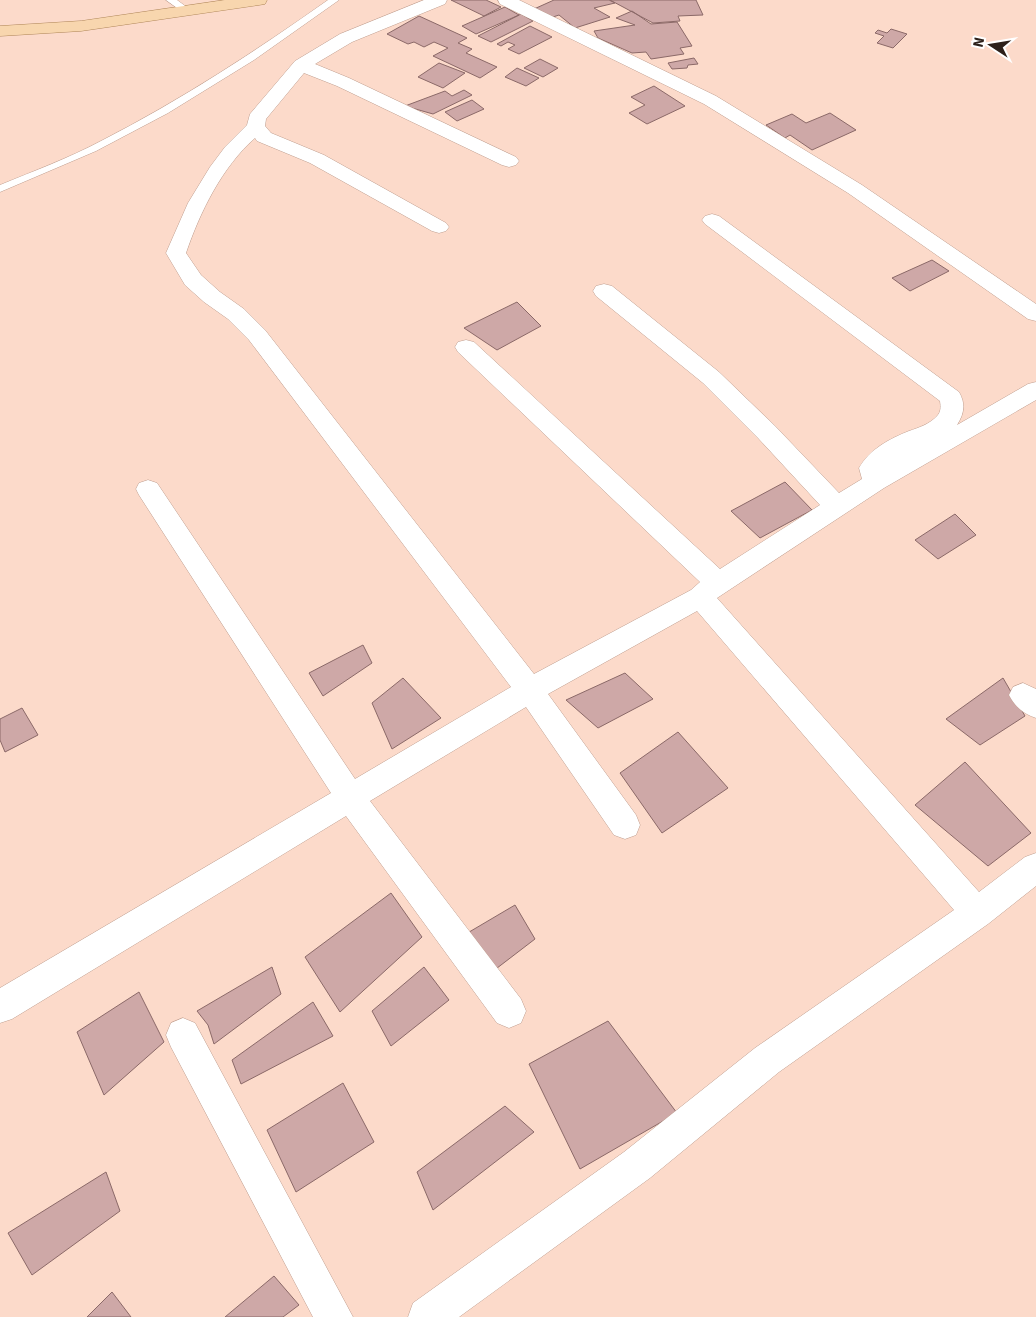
<svg xmlns="http://www.w3.org/2000/svg" width="1036" height="1317" viewBox="0 0 1036 1317" font-family="Signika,sans-serif">
  <rect width="100%" height="100%" fill="#fcdaca"/>
  <path fill="#cea8a7" stroke="#8b6968" d="M451,0H486L501,7L484,16Z
    M554,0H609L615,3L594,8L610,17L575,28L559,15L550,18L534,9Z
    M610,0H696L703,15L678,16L680,21L653,23Z
    M505,7L519,15L476,34L462,26Z
    M632,11L651,24L677,22L692,46L680,48L684,54L651,59L646,52L632,53L598,38L594,31L635,25L616,18Z
    M521,14L533,21L491,42L478,36Z
    M419,16L467,38L458,43L472,49L466,53L497,67L480,78L433,56L448,48L434,42L424,47L414,42L408,44L387,34Z
    M530,26L552,37L519,54L508,49L515,45L508,42L501,46L497,44Z
    M891,29L907,34L893,48L877,43L884,36L875,33L878,30L887,33Z
    M694,58L698,64L688,65L687,68L672,69L668,63Z
    M540,59L558,68L543,77L524,68Z
    M439,63L465,73L443,88L418,77Z
    M517,68L539,78L526,86L505,77Z
    M654,86L685,106L647,124L629,113L645,105L631,97Z
    M464,90L472,95L433,114L405,106L445,91L452,96Z
    M472,100L484,109L457,121L445,112Z
    M830,113L856,130L812,150L790,135L785,138L766,125L792,114L806,123Z
    M932,260L949,271L910,291L892,278Z
    M517,302L541,326L497,350L464,328Z
    M785,482L812,510L760,538L731,511Z
    M955,514L976,535L938,559L915,540Z
    M363,645L372,663L323,696L309,673Z
    M625,673L653,699L598,728L566,700Z
    M403,678L441,718L392,749L372,703Z
    M1003,678L1025,716L980,745L946,719Z
    M22,708L38,735L5,752L0,740V719Z
    M678,732L728,788L662,833L620,773Z
    M965,762L1031,833L988,866L915,805Z
    M391,893L422,937L340,1012L305,957Z
    M515,905L535,939L488,975L459,938Z
    M272,967L281,994L214,1044L208,1025L197,1011Z
    M424,967L449,1000L391,1046L372,1011Z
    M139,992L164,1042L104,1095L77,1032Z
    M313,1002L333,1036L241,1084L232,1060Z
    M608,1021L677,1113L580,1169L529,1064Z
    M343,1083L374,1142L296,1192L267,1130Z
    M505,1106L534,1132L433,1210L417,1172Z
    M106,1172L120,1211L32,1275L8,1233Z
    M274,1276L299,1305L283,1317H225Z
    M112,1292L131,1317H87Z"/>
  <g fill="none" stroke-linecap="round" stroke-linejoin="round">
    <g stroke="#bf9e8f" stroke-width="1">
      <path id="service" d="M166,0H177L192,11L187,14L184,13Z
        M328,0H339L254,60L168,113L96,151L0,192V185C34,171 69,158 101,141C181,100 256,51 328,0Z"/>
    </g>
    <g stroke="#bf9e8f" stroke-width="1">
      <path id="minor" d="M424,0H447L445,4L352,42L315,64L349,78L516,157L519,161L516,165L509,167L502,165L337,86L304,73L266,119L265,126L271,133L324,155L446,223L449,227L446,231L439,233L432,231L310,163L257,141L255,138C222,167 200,212 186,253L201,275L220,292L244,309L265,330L534,674L691,590L700,582L458,352L455,347L458,342L466,340L474,342L720,569L820,505L758,438L703,383L596,296L593,291L596,286L604,284L612,286L719,372L775,426L839,493L862,479L859,468C870,449 889,439 909,431C918,428 930,424 937,416C941,412 941,407 940,401L705,224L702,220L705,216L712,214L719,216L959,392C966,404 964,414 957,425L1028,384L1036,382V400L884,488L717,598L979,892L1025,857L1036,853V886L988,924L779,1072L650,1178L459,1317H408L413,1303L624,1152L755,1048L954,910L697,611L548,694L636,815L640,825L636,835L625,839L614,835L526,707L370,801L521,999L526,1011L521,1023L509,1028L497,1023L346,816L12,1019L0,1023V988L331,793L139,495L136,489L139,483L148,480L157,483L355,779L511,687L249,340L228,319L204,302L185,285L166,253L188,203L210,167L225,147L247,125L250,114L295,61L340,34Z
        M498,0H519L716,96L862,185L1036,304V321L1028,319L848,193L704,104L500,4Z
        M1023,683L1036,689V718C1024,714 1015,707 1009,695L1013,687Z
        M183,1018L195,1023L353,1317H313L171,1047L166,1035L171,1023Z"/>
    </g>
    <g stroke="#ae8557" stroke-width="1">
      <path id="primary" d="M225,0H267L265,4L259,5L81,31L0,36V26L81,21Z"/>
    </g>
    <use href="#service" fill="#fff" fill-rule="evenodd"/>
    <use href="#minor" fill="#fff" fill-rule="evenodd"/>
    <use href="#primary" fill="#f8d6ae" fill-rule="evenodd"/>
  </g>
  <g transform="translate(991 45) rotate(282)" stroke="#ffffff" stroke-width="4" paint-order="stroke">
  <path d="M0-4L9 19L0 12L-9 19Z" fill="#2d201a"/>
  <text y="-8" font-size="14" font-weight="bold" text-anchor="middle" fill="#2d201a">N</text>
  </g>
</svg>
